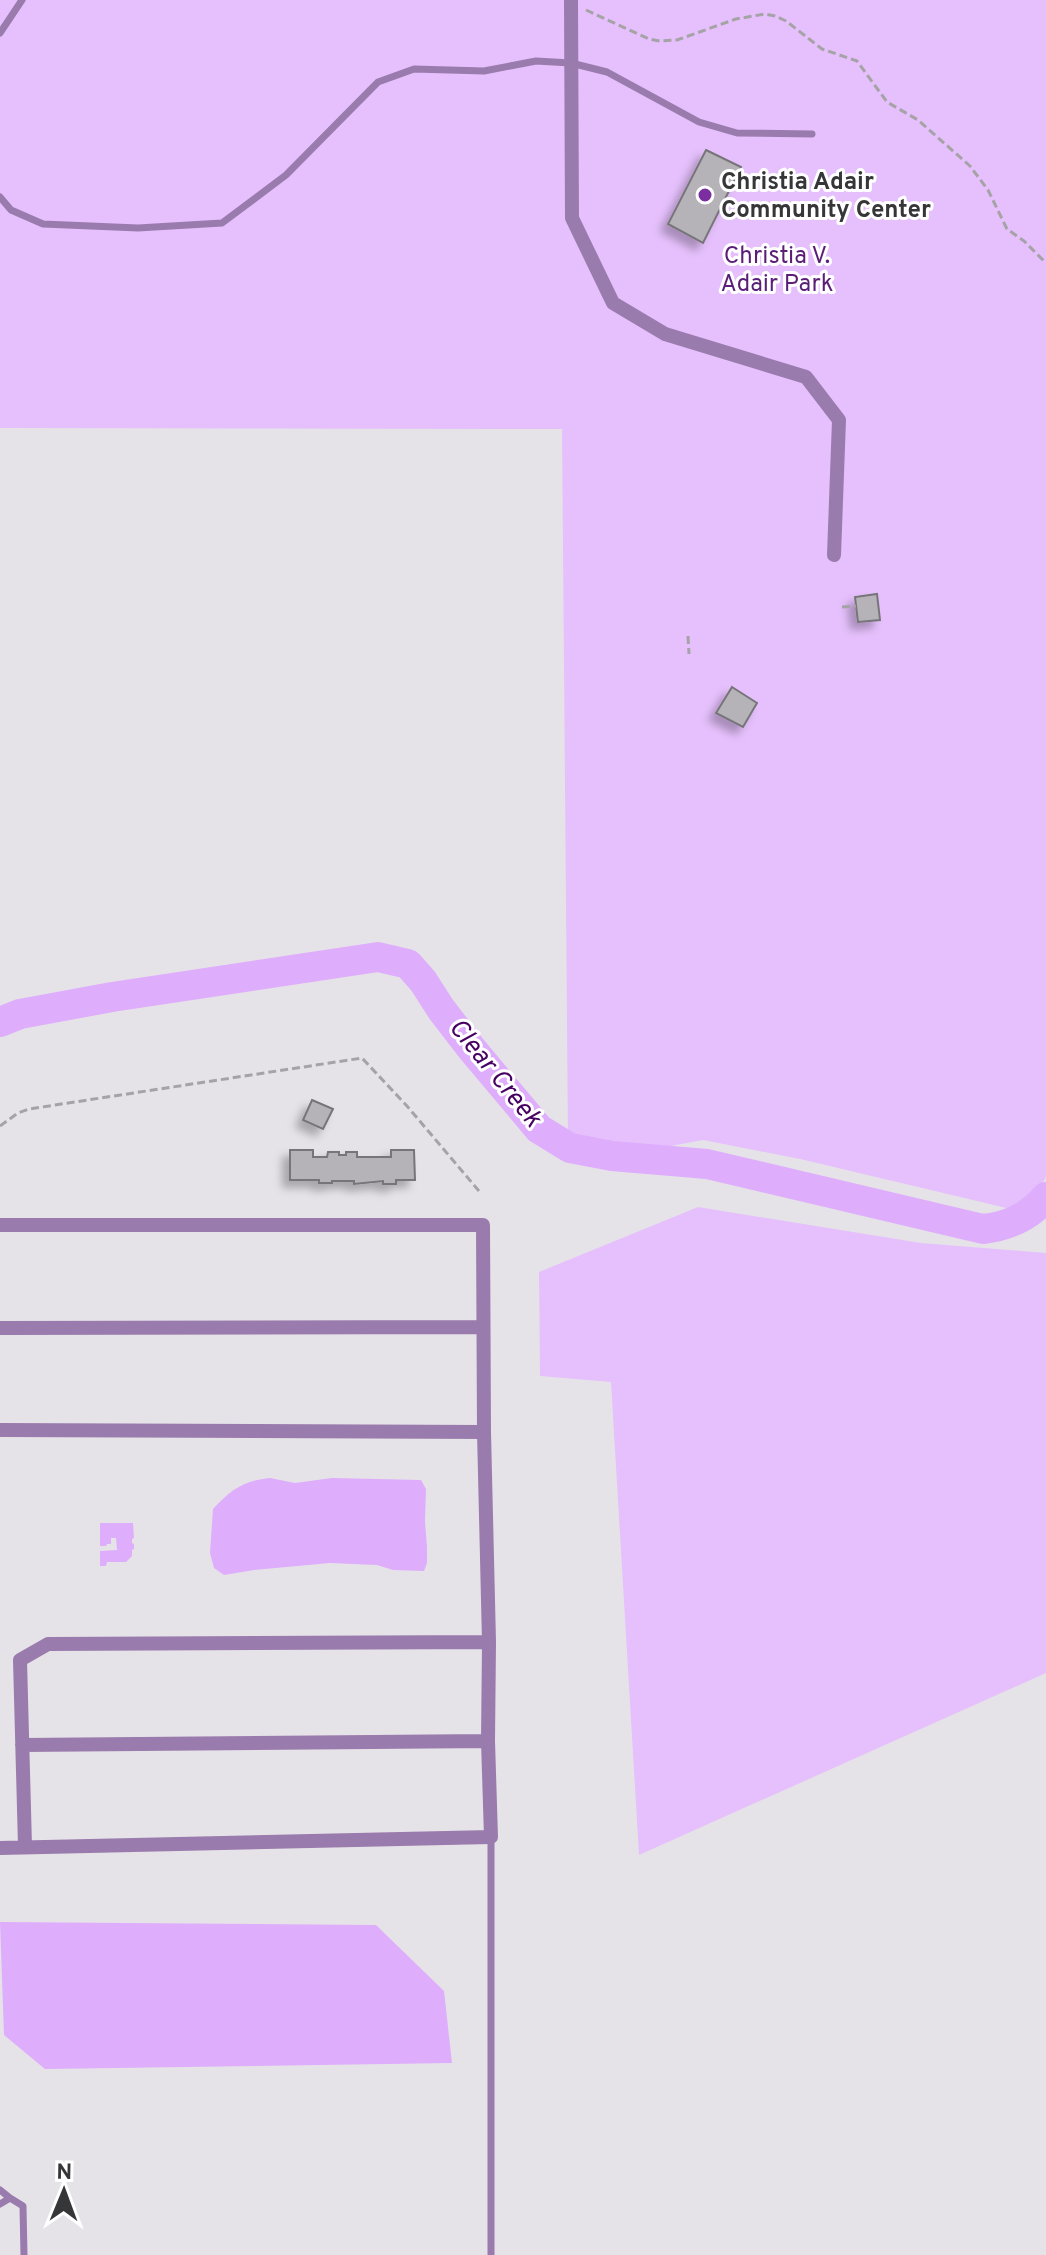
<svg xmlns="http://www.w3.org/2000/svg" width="1046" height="2255" viewBox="0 0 1046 2255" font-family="Overpass,sans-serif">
  <defs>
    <filter id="shadow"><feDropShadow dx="-7" dy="7" stdDeviation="4" flood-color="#0004"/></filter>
  </defs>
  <rect width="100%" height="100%" fill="#e6e3e8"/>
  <path fill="#e5c0fc" d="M0,0H1046V1175L1045,1179L1023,1212L800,1159L703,1140L639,1152L568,1143L562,429L0,428Z
    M698,1207L921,1243L1046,1253V1673L639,1855L611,1382L540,1376L539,1272Z"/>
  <path fill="#deadfc" d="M270,1478L295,1483L332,1478L421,1480L426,1489L425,1522L427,1547V1563L424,1571L393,1570L377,1565L330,1563L254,1570L224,1575L214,1568L210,1553L213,1509C232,1489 243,1481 270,1478Z
    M100,1523H133L134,1538L132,1539V1543L134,1544V1549L132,1550V1556L126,1562H107L106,1566H100V1551L117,1550L116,1538H111V1544H107L106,1546H100Z
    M0,1922L376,1925L444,1991L452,2063L45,2069L4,2035Z"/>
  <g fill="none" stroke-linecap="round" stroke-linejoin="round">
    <path stroke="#deadfc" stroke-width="30" d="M0,1022L20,1014L112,997L378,957L408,964L423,981L441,1009L471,1048L539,1129L570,1148L612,1156L707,1164L983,1229C1009,1226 1029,1217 1046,1197"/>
  </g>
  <path fill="#b6b3b8" stroke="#777579" stroke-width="2" filter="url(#shadow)" d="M706,150L741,167L703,243L668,224Z
    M877,594L880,620L858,622L855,597Z
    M732,687L757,703L743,727L716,713Z
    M312,1100L333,1109L323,1129L303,1120Z
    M290,1150H313V1157H327L328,1152H339V1155H346V1152H357V1157H391V1150H414L415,1180H396V1184H383V1181L354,1184V1181H332V1183H319V1180H290Z"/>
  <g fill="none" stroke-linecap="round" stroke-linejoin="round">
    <path stroke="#a6a3a7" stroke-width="3" stroke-dasharray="8 4" stroke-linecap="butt" d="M586,10L649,39L660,41L677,40L736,19L765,14L775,16L786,21L822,49L857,61L887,102L918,120L970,166L988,190L1007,229L1024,241L1046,263
      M842,607L856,606
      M688,636L689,654
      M0,1126L18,1113L29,1109L362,1058L407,1106L479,1191"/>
    <path stroke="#9a7bad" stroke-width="7" d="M0,33L22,0
      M0,197L11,210L43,224L138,228L222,223L286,175L378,82L414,69L484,71L536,61L571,63L607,72L699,122L737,133L812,134
      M491,1837V2255
      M0,2190L10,2198
      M0,2204L10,2198L23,2206L24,2255"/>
    <path stroke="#9a7bad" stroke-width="14" d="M571,0L572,218L613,303L665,334L806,377L839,420L834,555
      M0,1225H483L484,1432L0,1430
      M0,1328L483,1327
      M484,1432L489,1642
      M22,1745L488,1741
      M0,1848L491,1837L488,1741L489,1642L48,1644L20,1660L25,1846"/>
  </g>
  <circle fill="#7a2ea0" stroke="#fff" stroke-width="3" cx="705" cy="195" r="8"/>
  <g text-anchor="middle" stroke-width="6" stroke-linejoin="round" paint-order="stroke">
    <g font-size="24" font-weight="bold" fill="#363537" stroke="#fff" text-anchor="start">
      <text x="721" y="189">Christia Adair<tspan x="721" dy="28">Community Center</tspan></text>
    </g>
    <g font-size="24" fill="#5b1e78" stroke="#fff">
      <text x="777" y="263">Christia V.<tspan x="777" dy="28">Adair Park</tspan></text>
    </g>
    <g font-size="26" font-style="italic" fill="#460162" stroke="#fff">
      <text transform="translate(496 1072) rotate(51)" y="9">Clear Creek</text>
    </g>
  </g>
  <g transform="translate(64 2191) rotate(1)" stroke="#ffffff" stroke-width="6" paint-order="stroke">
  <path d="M0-6L14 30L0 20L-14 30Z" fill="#363537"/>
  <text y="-12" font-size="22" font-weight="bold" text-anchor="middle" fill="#363537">N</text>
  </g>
</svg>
